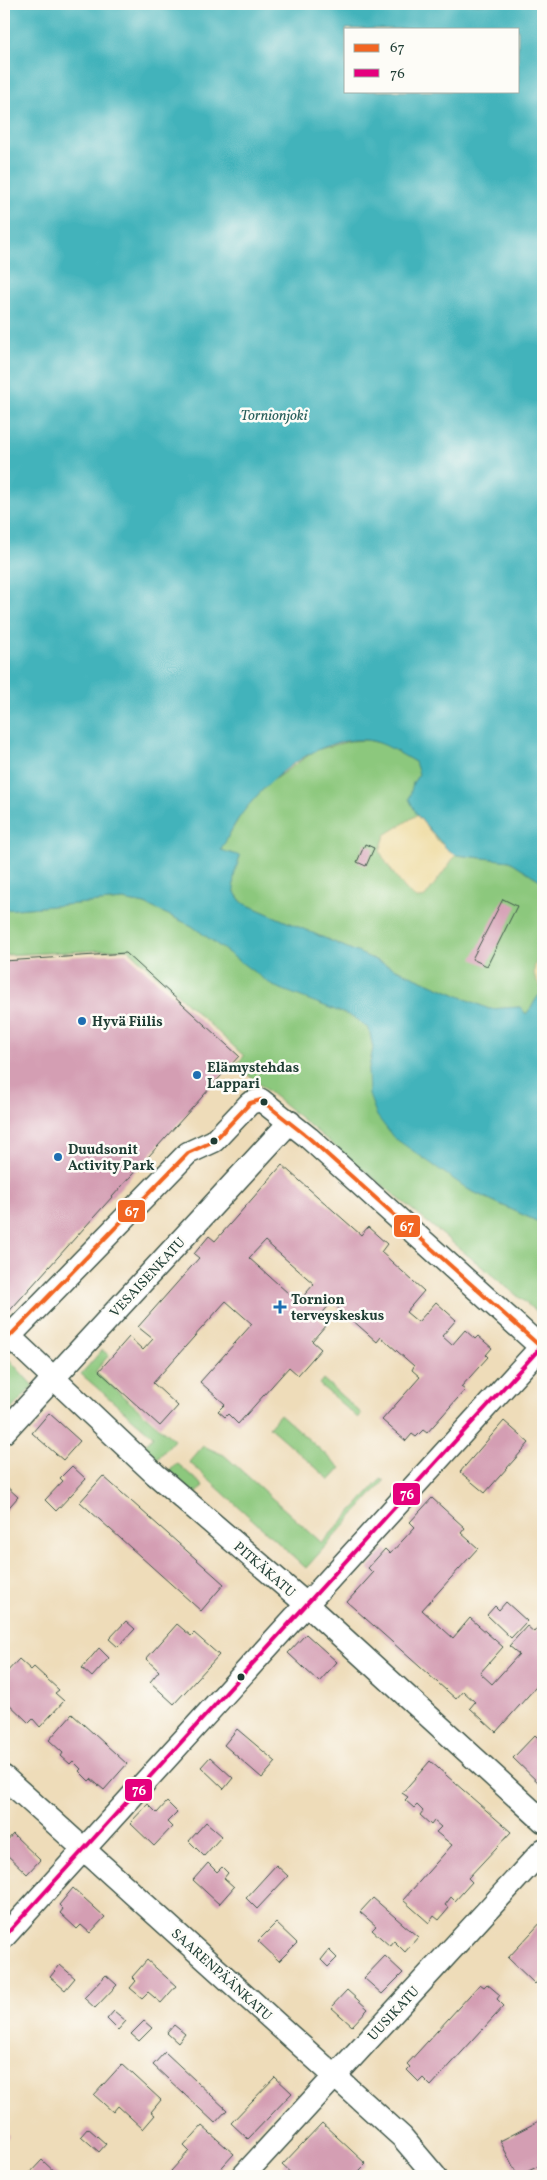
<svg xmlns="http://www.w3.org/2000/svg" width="547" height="2180" viewBox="0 0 547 2180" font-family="Vollkorn,serif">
  <rect width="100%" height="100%" fill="#fdfcf7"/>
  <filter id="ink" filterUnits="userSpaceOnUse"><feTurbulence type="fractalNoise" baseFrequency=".02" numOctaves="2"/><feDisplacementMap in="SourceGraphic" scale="10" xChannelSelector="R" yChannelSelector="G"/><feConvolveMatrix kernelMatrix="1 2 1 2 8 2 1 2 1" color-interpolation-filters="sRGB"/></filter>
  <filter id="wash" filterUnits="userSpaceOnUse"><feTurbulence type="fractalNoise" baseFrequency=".0096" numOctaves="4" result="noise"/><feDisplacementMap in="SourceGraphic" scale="20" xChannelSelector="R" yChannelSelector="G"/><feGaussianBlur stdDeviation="1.12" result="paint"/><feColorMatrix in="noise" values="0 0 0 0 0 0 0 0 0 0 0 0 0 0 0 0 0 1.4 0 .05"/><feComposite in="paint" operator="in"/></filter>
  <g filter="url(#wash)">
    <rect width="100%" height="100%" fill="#eedcb9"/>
    <path fill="#8cc87d" stroke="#568258" d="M367,740L384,744L415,762L419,774L413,783L417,815L447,849L456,855L510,861L543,882V991C535,998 533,1007 526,1014L520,1007L489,1009L243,903L234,892L233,879L220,850L243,811L269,783L316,750L350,741Z
      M123,900L145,904L192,926L273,985L353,1017L369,1029L373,1048L368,1073L469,1190L543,1224V1317L236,1065L244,1056L128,949L4,955V910Z
      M102,1350L109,1355L95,1372L174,1440L154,1463L140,1451L153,1436L81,1374Z
      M7,1357L33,1386L4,1417V1361Z
      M323,1379L362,1414L358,1418L319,1384Z
      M280,1414L341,1468L330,1480L269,1427Z
      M203,1446L224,1455L322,1543L381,1479L384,1481L306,1568L189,1462Z
      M177,1463L203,1486L192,1498L167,1474Z"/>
    <path fill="#eeda9e" stroke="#868c69" d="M417,815L439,842L456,855L425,897C421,898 417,899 413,896C404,890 384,861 380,851L385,835Z
      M543,952V986H540C530,973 534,963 543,952Z"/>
    <path fill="#43b3bb" stroke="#317878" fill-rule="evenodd" d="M4,4H543V882L510,861L456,855L447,849L417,815L409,799L413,783L419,774L415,762C400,754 383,741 366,740C320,736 271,776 244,811C235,822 228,837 221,850L240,856C235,874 227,888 243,903L489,1009L520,1007L526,1014C533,1007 535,998 543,991V1224L469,1190L393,1137L377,1116L369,1095L368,1073L373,1048L369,1029L353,1017L273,986L192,926L145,904L123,900L4,910ZM346,29H518V91H346Z"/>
    <g id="blocks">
      <path fill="#d49eb3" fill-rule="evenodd" d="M365,844L374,848L366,866L357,862Z
        M503,899L517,906L487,966L472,959Z
        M126,953L239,1056L4,1317V961Z
        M282,1165L361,1235L368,1227L387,1244L381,1252L424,1291L406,1312L418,1322L436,1302L456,1320L442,1336L452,1345L465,1330L475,1339L478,1336L492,1348L486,1355L488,1357L461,1387L465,1390L427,1433L423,1430L416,1437L412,1434L406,1441L382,1420L420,1377L412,1370L414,1366L381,1337L377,1342L332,1302L318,1318L326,1325L312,1341L321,1349L298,1375L289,1367L238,1424L228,1414L225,1417L218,1411L225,1404L200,1382L252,1324L226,1301L153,1383L178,1406L160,1426L99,1371L129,1337L143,1350L153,1339L138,1327L199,1258L194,1254L209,1236L215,1241ZM265,1241L314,1284L298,1302L249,1258Z
        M49,1413L80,1441L63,1460L32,1433Z
        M504,1421L529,1443L485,1493L460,1472Z
        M72,1466L86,1479L56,1511L45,1500L63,1481L60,1478Z
        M103,1476L224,1584L201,1611L80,1502Z
        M4,1484L18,1497L4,1513Z
        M432,1498L465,1528L461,1533L478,1548L422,1610L453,1638L470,1618L503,1647L480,1673L492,1684L519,1654L509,1646L527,1626L534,1632L537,1628L543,1633V1679L496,1732L470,1708L475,1702L463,1691L456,1699L347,1602L373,1573L368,1568L385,1549L390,1554L415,1527L410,1522Z
        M506,1602L527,1621L511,1638L487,1615L495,1606L499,1610Z
        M126,1621L135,1629L118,1647L109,1639Z
        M177,1624L191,1636L194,1633L219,1655L174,1704L150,1682L159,1671L146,1659Z
        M306,1634L337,1662L319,1682L288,1653Z
        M99,1648L109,1658L92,1677L82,1668Z
        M19,1659L31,1670L34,1667L59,1690L55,1693L64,1701L40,1727L33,1719L29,1723L4,1699V1675Z
        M72,1714L127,1764L104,1790L91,1779L89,1781L79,1771L81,1769L73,1761L70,1764L61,1756L63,1753L49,1740Z
        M237,1729L276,1762L262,1778L224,1745Z
        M535,1735L543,1743V1787L513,1758Z
        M210,1757L233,1778L224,1789L201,1767Z
        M430,1761L511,1832L468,1878L472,1882L455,1901L451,1897L445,1905L449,1908L439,1920L434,1916L429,1923L403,1900L452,1845L436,1832L441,1827L434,1821L431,1825L420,1815L423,1811L417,1805L414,1808L405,1800L408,1797L402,1793Z
        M167,1802L177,1812L167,1822L172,1827L154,1846L130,1823L148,1804L157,1813Z
        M206,1822L222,1836L204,1856L189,1841Z
        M13,1834L40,1860L27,1874L4,1852V1844Z
        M208,1863L217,1872L222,1867L228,1873L224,1878L234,1887L219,1904L193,1880Z
        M276,1865L288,1876L257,1909L246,1898Z
        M73,1888L105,1917L90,1933L81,1925L77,1929L60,1913L63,1909L59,1905Z
        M373,1898L418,1937L405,1952L394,1941L390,1946L372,1930L376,1926L360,1912Z
        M543,1920V1975L535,1984L508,1958Z
        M276,1923L297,1943L279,1961L258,1941Z
        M329,1950L337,1958L328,1967L321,1960Z
        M385,1956L403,1973L382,1994L364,1978Z
        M147,1960L176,1986L161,2003L148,1992L142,1998L130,1988L136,1981L132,1977Z
        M60,1965L75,1978L65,1990L50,1977Z
        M106,1975L117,1985L95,2008L84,1998Z
        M480,1984L484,1987L487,1984L500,1995L497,1999L504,2006L431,2086L423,2078L419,2082L407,2070L410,2067L407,2064Z
        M347,1990L368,2009L352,2026L331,2007Z
        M114,2011L126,2021L118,2030L107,2019Z
        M144,2021L152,2028L139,2041L131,2034Z
        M174,2025L185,2034L178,2043L167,2033Z
        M165,2052L227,2110L215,2123L153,2065Z
        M122,2064L161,2100L151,2112L155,2115L143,2129L118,2106L113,2112L94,2095Z
        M275,2077L292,2093L248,2139L231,2123Z
        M543,2119V2164L518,2176L500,2141Z
        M322,2123L366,2164L354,2176H294L282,2165Z
        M202,2126L234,2154L214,2176H176L171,2171L189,2151L184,2146Z
        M88,2128L106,2144L99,2152L81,2136Z
        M4,2131L9,2136L4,2141Z
        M42,2160L59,2176H27Z"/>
    </g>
  </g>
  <g filter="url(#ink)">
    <use href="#blocks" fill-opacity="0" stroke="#3e5548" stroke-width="1"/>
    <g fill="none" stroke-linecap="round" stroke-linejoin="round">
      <g stroke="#3e5548" stroke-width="25">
        <path id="minor" d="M9,1336L155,1474L306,1604L543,1821
          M4,1342L188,1153L214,1141L250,1103L261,1100L309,1138L543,1349
          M4,1432L290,1122
          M4,1777L402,2137L435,2176
          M4,1937C184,1742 361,1543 541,1347
          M243,2176L543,1850"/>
      </g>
      <use href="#minor" stroke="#fff" stroke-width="22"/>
      <g stroke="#fdfcf7" stroke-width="8">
        <path id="bus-1" d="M4,1342L188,1153L214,1141L250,1103L261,1100L309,1138L543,1349"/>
      </g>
      <g stroke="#fdfcf7" stroke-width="8">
        <path id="bus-2" d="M4,1937C184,1742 361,1543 541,1347"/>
      </g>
      <use href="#bus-1" stroke="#f26522" stroke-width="4"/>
      <use href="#bus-2" stroke="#e5007d" stroke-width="4"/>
    </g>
  </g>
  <g fill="#1f6fb2" stroke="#fdfcf7" stroke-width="2">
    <circle cx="82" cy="1021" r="5"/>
    <circle cx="197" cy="1075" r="5"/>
    <circle cx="58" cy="1157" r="5"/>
    <path d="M277.5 1299.5h5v5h5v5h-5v5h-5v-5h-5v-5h5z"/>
  </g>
  <g fill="#1f3d34" stroke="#fdfcf7" stroke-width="2">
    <circle cx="264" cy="1102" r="4.5"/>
    <circle cx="214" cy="1141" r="4.5"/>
    <circle cx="241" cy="1677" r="4.5"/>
  </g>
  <g text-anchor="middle" stroke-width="5" stroke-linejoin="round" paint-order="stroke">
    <g font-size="14" font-weight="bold" fill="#1f3d34" stroke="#fdfcf7" text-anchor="start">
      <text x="92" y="1026">Hyvä Fiilis</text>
      <text x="207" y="1072">Elämystehdas<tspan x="207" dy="16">Lappari</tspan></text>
      <text x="68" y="1154">Duudsonit<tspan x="68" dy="16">Activity Park</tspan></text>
      <text x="291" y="1304">Tornion<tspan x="291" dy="16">terveyskeskus</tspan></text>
    </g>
    <g font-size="14" fill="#1f3d34" stroke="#fdfcf7">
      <text transform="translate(147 1277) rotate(-47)" y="5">VESAISENKATU</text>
      <text transform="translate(265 1569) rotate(41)" y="5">PITKÄKATU</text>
      <text transform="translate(222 1974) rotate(42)" y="5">SAARENPÄÄNKATU</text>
      <text transform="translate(393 2013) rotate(-47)" y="5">UUSIKATU</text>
    </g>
    <g font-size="15" font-style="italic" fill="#2a605c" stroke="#fdfcf7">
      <text x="274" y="420">Tornionjoki</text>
    </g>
  </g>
  <g stroke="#fdfcf7" stroke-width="2">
    <rect x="117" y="1199" width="29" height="24" rx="5" fill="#f26522"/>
    <rect x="393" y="1214" width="28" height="24" rx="5" fill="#f26522"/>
    <rect x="392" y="1482" width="29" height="24" rx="5" fill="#e5007d"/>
    <rect x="124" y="1778" width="29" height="24" rx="5" fill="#e5007d"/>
  </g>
  <g font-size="14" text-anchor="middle" font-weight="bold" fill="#fff">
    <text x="132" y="1216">67</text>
    <text x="407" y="1231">67</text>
    <text x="407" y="1499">76</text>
    <text x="139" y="1795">76</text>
  </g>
  <rect width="547" height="2180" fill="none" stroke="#fdfcf7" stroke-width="20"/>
  <rect x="344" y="28" width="175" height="65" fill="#fdfcf7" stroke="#a4b0a9"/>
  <rect x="354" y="44" width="25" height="8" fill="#f26522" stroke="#a4b0a9"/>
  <text x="390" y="52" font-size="15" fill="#1f3d34">67</text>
  <rect x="354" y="69" width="25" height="8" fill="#e5007d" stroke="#a4b0a9"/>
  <text x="390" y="78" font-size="15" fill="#1f3d34">76</text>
</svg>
